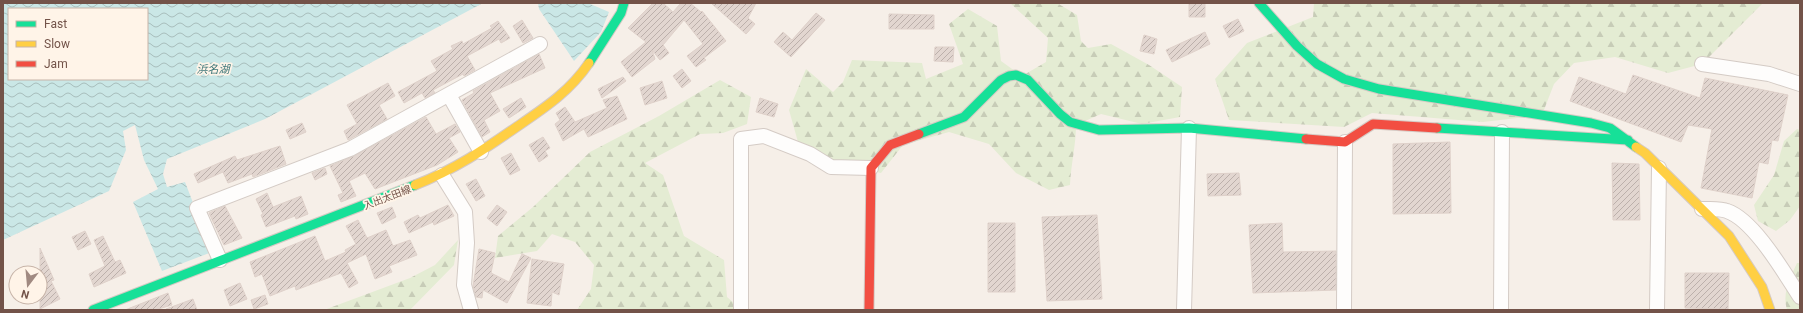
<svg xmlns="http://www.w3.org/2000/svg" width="1803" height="313" viewBox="0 0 1803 313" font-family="Roboto,'Noto Sans JP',sans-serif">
  <defs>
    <pattern id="forest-firs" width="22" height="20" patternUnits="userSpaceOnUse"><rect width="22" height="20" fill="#e4ecd3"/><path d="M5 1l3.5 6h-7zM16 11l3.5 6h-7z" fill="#c7ccb7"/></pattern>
    <pattern id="water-waves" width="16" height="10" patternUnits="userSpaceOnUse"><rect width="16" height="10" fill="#cae7e6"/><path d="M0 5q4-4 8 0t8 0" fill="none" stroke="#a8bebc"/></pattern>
    <pattern id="building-hatch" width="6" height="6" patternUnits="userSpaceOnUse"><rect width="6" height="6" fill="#e2d6d0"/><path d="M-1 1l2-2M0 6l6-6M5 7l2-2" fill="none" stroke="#bcb0ab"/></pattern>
  </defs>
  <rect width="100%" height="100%" fill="#f6efe8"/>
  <path fill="url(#forest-firs)" d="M1010,3H1057L1077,15L1081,41L1088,48L1111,44L1149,65L1182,87L1180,117L1142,124L1101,114L1076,125C1076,145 1071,164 1070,185L1049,190L1016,173L989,144L949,132L903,145L881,173L831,161L798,142L789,110L806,69L833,92L843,82L852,60L922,63L926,79L963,64L949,24L968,9L997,26L1001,61L1022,76L1046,62L1048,38Z
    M1314,3H1763L1702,64L1668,73L1615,57L1574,63L1554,84L1542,115L1483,122L1372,113L1344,127L1229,120L1215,79L1247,43L1313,17Z
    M720,80L751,97L747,124L723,133L700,134L645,163L663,175L684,236L724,260L727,297L742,310H577L591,289L594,265L575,242L552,234L537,251L495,258L498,236L533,207L590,152L659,116Z
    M1797,129L1800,130V206L1790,220L1776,231L1758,221L1754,205L1774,175L1784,141Z
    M458,240L454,265L410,310H324L410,278L435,265Z
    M1797,263H1800V310H1787C1782,292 1790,279 1797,263Z"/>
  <path fill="url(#water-waves)" fill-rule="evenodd" d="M3,3H483L265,119L167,159L163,174L167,187L185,182L212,252L162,271L133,202L158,189L144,160L135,125L123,131L126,150L109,191L3,240ZM9,9H147V79H9Z
    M538,3H588L609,12L601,32L574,61L539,9Z"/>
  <path fill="url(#building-hatch)" stroke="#dfd1ca" d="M653,3H663L673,12L681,3H690L701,12L702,11L726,41L704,58L706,60L696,67L687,56L703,44L684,20L663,45L669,53L660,60L652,50L655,59L632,77L621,62L646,42L628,28Z
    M711,3H756L748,18L755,24L746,34Z
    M1205,3V17H1189V4Z
    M816,13L825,20L791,57L774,42L783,32L792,40Z
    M889,14L934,15V29H889Z
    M1238,19L1244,31L1229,38L1223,26Z
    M522,20L533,38L523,43L513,26Z
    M498,21L510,38L501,43L499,39L467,56L475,70L464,76L463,74L433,90L435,93L425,98L422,93L404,103L398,92L437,71L431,61L453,49L451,46L462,41L463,44L492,28L490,26Z
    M1205,32L1210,44L1172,62L1166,50Z
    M1144,35L1157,39L1154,54L1140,51Z
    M935,47H954L953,62L934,61Z
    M539,54L545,68L490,93L500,111L484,120L490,132L482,137L462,100L474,93L473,91Z
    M682,69L691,81L682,88L673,76Z
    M1633,75L1700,98L1705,78L1788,95L1778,141L1772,140L1768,164L1759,162L1752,198L1701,188L1712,129L1688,125L1681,142L1570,101L1579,77L1626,94Z
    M623,77L626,81L602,98L598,89Z
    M662,81L667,98L645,105L640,88Z
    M388,83L395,96L379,105L387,119L348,140L344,131L357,124L347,105Z
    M617,96L627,119L588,137L584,129L563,141L555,124L560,120L556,113L565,107L575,122L607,108L603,100Z
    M521,98L526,107L509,118L503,109Z
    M760,98L778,104L774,117L756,112Z
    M426,117L436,134L455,124L460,132L449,138L458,152L437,165L375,189L365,173L349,181L356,196L341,202L338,195L343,193L330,166L354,156Z
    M302,123L306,132L290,139L286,130Z
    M543,137L550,148L545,151L548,156L539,162L529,145Z
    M1450,142L1451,213L1393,214V144Z
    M280,146L286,164L253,177L252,174L228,183L223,172L198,183L194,174L235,156L237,160Z
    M511,153L520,170L510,175L501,158Z
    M1612,163L1639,164L1640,220H1613Z
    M325,168L327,174L315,180L312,173Z
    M1239,173L1241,195L1208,196L1207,174Z
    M476,179L485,196L476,201L466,184Z
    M267,193L273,207L301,196L308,214L296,219L295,216L266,227L261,215L263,214L256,199Z
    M448,205L454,216L434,225L433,222L409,233L404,222L418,215L420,218Z
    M497,205L507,212L497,226L487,218Z
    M225,206L242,238L224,245L209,213Z
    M392,207L396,217L382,224L377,213Z
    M1097,215L1102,299L1047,301L1042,217Z
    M358,220L367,238L386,230L393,246L410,240L417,255L389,266L392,272L375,279L366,254L347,263L358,283L349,288L341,273L296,290L295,286L270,296L262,274L255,277L250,262L315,236L325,261L346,252L345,250L356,244L346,226Z
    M988,223H1015V292H988Z
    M1282,223L1283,252L1336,251V290L1253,293L1249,225Z
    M85,231L91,244L78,250L72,237Z
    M103,236L115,262L120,260L126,273L94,287L89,274L105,266L94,240Z
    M40,248L54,280L51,281L60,299L40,309Z
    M479,249L495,253L491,273L509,282L522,254L531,258L507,303L483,290L482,298L476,297L473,286Z
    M532,259L564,264L559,295L552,292L551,306L527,303Z
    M1685,273H1729L1728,309L1685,308Z
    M240,283L247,299L230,306L224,290Z
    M168,293L172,305L155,310H125Z
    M265,295L268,304L254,309L251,300Z
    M193,299L197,310H166V309Z"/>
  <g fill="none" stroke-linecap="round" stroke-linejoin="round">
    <g stroke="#d4cbc5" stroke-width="16">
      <path id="street" d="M1702,64L1769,74L1800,84
        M449,95L481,152
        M442,175L465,212L467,243L464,285L471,310
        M1702,209C1710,209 1720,208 1727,211C1754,220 1785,274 1800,297
        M220,260L197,208L350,149L540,44
        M741,310V139L764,136L810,154L831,167L871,168
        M1184,310L1189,128
        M1344,310L1345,142
        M1501,310L1502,132
        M1657,310L1659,168"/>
    </g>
    <g stroke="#d5cac4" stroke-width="11">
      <path id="fast" d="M1259,3L1297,46L1317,64L1344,79L1379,89L1591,123L1610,128L1636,147
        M589,63L621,13L624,3
        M1437,128L1628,140
        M919,134L964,117L1001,80L1009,76L1016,75L1028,80L1060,114L1070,122L1099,130L1189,128L1306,139
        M93,310L415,185"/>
    </g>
    <g stroke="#d5cac4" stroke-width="11">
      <path id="slow" d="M1636,147L1645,153L1729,236L1762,287L1770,310
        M415,185C454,170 485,149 518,126C546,107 570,91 589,63"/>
    </g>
    <g stroke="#d5cac4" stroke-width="11">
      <path id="jam" d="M1306,139L1345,142L1373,124L1437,128
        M869,310L871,168L890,145L919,134"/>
    </g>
    <use href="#street" stroke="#fefdfc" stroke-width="14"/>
    <use href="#fast" stroke="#16e098" stroke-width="9"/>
    <use href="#slow" stroke="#ffcf43" stroke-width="9"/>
    <use href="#jam" stroke="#f24e42" stroke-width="9"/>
  </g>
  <g text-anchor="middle" stroke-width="3.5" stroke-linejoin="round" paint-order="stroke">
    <g font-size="10" fill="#735349" stroke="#fff4e8">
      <text transform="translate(387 197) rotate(-21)" y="4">入出太田線</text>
    </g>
    <g font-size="11" font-style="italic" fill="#3d7678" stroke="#fff4e8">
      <text x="213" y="73">浜名湖</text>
    </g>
  </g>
  <rect width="1803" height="313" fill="none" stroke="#735349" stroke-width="8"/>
  <rect x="8" y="8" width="140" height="72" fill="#fff4e8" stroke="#c7b4a8"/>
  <rect x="16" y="21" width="20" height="6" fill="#16e098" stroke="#c7b4a8"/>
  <text x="44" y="28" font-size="12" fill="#735349">Fast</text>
  <rect x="16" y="41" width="20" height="6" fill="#ffcf43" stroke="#c7b4a8"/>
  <text x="44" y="48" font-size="12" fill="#735349">Slow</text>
  <rect x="16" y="61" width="20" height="6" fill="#f24e42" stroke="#c7b4a8"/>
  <text x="44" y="68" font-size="12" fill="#735349">Jam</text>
  <g transform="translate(28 285) rotate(196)"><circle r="19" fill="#fff4e8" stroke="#c7b4a8"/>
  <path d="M0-3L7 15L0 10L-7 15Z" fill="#a18a81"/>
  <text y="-6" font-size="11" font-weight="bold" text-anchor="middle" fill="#735349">N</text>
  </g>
</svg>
